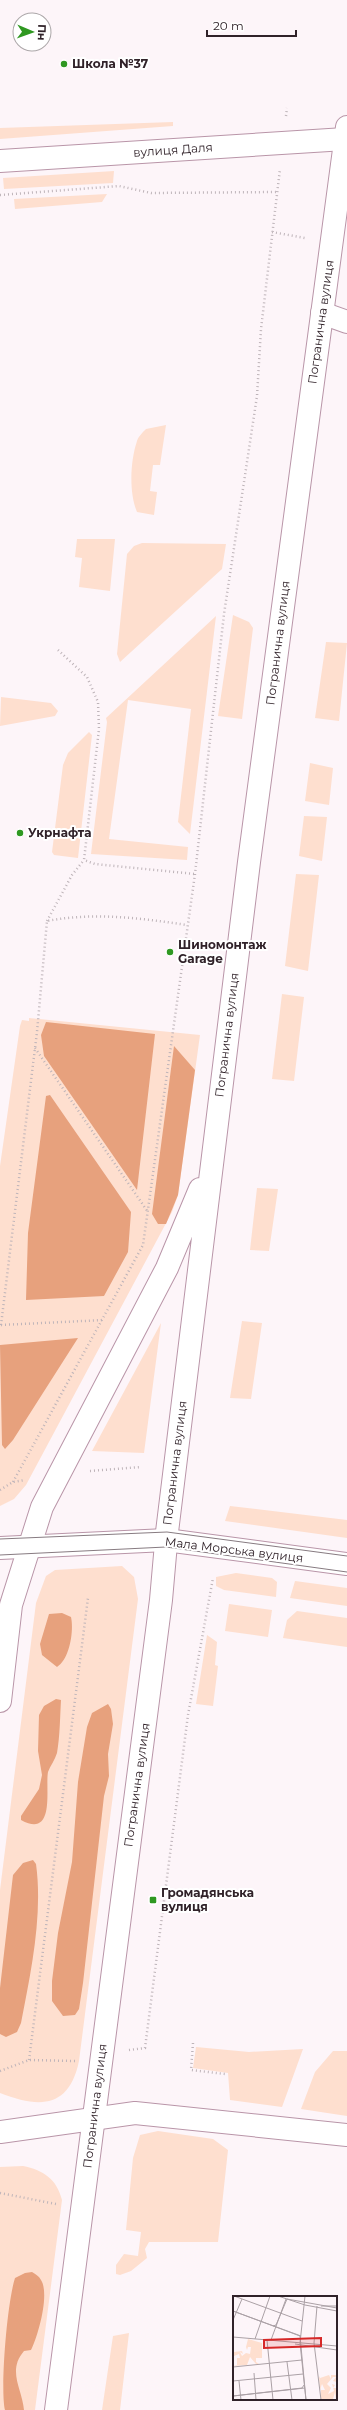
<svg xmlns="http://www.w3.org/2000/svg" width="347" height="2410" viewBox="0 0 347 2410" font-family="Montserrat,sans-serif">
  <rect width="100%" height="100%" fill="#fdf5f9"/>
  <path fill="#fedfcf" d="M173,122V126L0,139V128Z
    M114,171L113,183L4,189L3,178Z
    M107,194L102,202L15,209L14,199Z
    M166,425L160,465H153L150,491L157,492L154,515L137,512C129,493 130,462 137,441C138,437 143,432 146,429Z
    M77,539H115L110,591L79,587L82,558L75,557Z
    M142,543L226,544L222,569L120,662L117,654L127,554L134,546Z
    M233,615L249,622L253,628L242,719L218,716Z
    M216,616L190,834L178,822L191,709L128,700L109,839L188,847L187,860L91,854L107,722L106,718Z
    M326,642L347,643L339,721L315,718Z
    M1,697L51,703L58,711L55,716L0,726Z
    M89,732L92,735L78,858L54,855L52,852L63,765L68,753Z
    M310,763L333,768L329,805L305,801Z
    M304,816L327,817L322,861L299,856Z
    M296,874L319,875L308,971L285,966Z
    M282,994L304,997L294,1081L272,1079Z
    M29,1018L200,1035L178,1195L172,1212L26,1485L14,1499L0,1506V1166L20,1026L22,1020L29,1021Z
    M257,1188L278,1189L269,1251L250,1250Z
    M242,1321L262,1323L251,1399L230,1398Z
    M161,1323L144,1453L92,1451Z
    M230,1506L347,1520V1538L225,1521Z
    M122,1566L134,1577L138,1599L79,2061C69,2109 39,2108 0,2093V1890L36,1603L46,1576L55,1570Z
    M236,1573L272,1578L277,1582L276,1597L224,1590L216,1586V1577Z
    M295,1581L347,1588V1606L290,1598Z
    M229,1604L272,1610L268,1637L225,1631Z
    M297,1611L347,1618V1647L283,1638L287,1620Z
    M207,1635L217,1642L215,1665L218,1666L213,1706L196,1704Z
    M196,2047L249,2052L303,2049L282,2107L230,2100L228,2073L193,2068Z
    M333,2051H347V2116L301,2109L315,2072Z
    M158,2131L213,2139L228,2150L218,2242H149L145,2249L147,2258L131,2271L120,2275L116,2274V2265L124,2254L138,2256L141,2232L126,2230L133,2158L140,2135Z
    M23,2166C43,2170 57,2179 62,2200L35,2410H0V2167Z
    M129,2333L120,2410H102L113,2336Z"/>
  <path fill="#e7a17d" d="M46,1022L155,1034L137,1190L44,1056L41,1035Z
    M174,1046L195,1070L178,1195L166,1224H158L152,1214Z
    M50,1095L131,1212L128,1252L104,1296L26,1300L28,1233L46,1096Z
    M78,1338L13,1440L5,1449L2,1445L0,1345Z
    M62,1613L71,1617C74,1630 70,1659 57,1667L42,1655L40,1644L49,1614Z
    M56,1699L61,1700C60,1717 60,1736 57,1753C55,1760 50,1766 48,1772C45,1788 56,1839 21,1820V1816L39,1789L42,1775L38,1751L39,1715L44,1706Z
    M108,1704L111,1709L113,1724L108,1754L109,1776L104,1796L83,1983L79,2009L75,2015L63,2016L52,2001V1981L58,1933L72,1862L78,1782L87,1727L92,1713Z
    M33,1860L36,1864C43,1915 31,1972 21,2023L17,2032L6,2037L0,2034V1988L13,1875L23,1863Z
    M32,2272C35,2274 39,2276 41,2280C50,2294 38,2336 31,2350L24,2351C7,2371 22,2388 24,2410H5C0,2390 7,2303 15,2278L25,2273Z"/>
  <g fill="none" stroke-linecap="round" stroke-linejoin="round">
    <g stroke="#b995a8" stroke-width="24">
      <path id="minor" d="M0,161L345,139
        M322,313L347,322
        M0,1548L166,1540L347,1564
        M0,2132L135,2113L347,2135"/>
    </g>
    <g stroke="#b995a8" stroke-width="24">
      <path id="secondary" d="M0,1701L11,1605L42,1507L167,1268L200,1189
        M56,2410L161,1600L167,1532L249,862L347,127"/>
    </g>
    <path stroke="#beb4b9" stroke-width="2.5" stroke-dasharray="1 3" stroke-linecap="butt" d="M286,116L287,108
      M0,195L119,186L151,193L277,192
      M272,232L305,238
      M58,650L87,677L98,702L99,729L84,860L95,864L195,874
      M47,921L72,875L84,860
      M35,1048L148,1212
      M1,1325L37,1032L47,921C94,912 140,918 187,925
      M1,1325L104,1320
      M90,1471L141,1467
      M13,1482L143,1245L195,874L224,614L257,396L261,329L280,169
      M0,1490L13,1482L25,1480
      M193,2043L191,2070L225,2074
      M129,2050L145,2048L188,1715L213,1578
      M29,2060L88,1598
      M0,2071L29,2060L75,2061
      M0,2193L56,2204"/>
    <use href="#minor" stroke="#fff" stroke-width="22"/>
    <use href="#secondary" stroke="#fff" stroke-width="22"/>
    <path stroke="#877b81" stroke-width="1" d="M0,1539L167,1532L347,1556
      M0,1555L166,1547L347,1572"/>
  </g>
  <g fill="#2f9821" stroke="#fff" stroke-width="1.5">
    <circle cx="64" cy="64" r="4"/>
    <circle cx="20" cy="833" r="4"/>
    <circle cx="170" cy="952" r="4"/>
    <rect x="149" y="1896" width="8" height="8" rx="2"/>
  </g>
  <g text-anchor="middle" stroke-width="4" stroke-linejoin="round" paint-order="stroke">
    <g font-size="12" font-weight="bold" fill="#302229" stroke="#fff" text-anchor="start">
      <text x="72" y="68">Школа №37</text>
      <text x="28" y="837">Укрнафта</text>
      <text x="178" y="949">Шиномонтаж<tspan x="178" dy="14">Garage</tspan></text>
      <text x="161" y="1897">Громадянська<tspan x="161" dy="14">вулиця</tspan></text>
    </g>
    <g font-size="12" fill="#302229" stroke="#fff">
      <text transform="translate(173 150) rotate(-4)" y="4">вулиця Даля</text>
      <text transform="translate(321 322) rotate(-82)" y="4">Погранична вулиця</text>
      <text transform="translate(278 643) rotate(-83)" y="4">Погранична вулиця</text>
      <text transform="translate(227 1035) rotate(-83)" y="4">Погранична вулиця</text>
      <text transform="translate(175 1463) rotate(-83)" y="4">Погранична вулиця</text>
      <text transform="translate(234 1550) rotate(7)" y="4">Мала Морська вулиця</text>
      <text transform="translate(137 1785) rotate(-82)" y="4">Погранична вулиця</text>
      <text transform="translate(95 2106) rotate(-83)" y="4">Погранична вулиця</text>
    </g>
  </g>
  <g transform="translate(233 2296)">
    <rect width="104" height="104" fill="#fdf5f9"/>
    <path d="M15,43L29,47V62H23V66L26,68H23L17,61L14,69L0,70L4,69V62H7L6,58L1,60V56L9,55L10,58L7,56L9,60L13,57L17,58L18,51H15L14,54L13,51ZM96,79L98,83V79H104V86L100,85L103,81H100L94,88L98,92L95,98L101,95L99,88L102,89L100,92H104L103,104L102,96L100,103L88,104V94H92L89,88L87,94L86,80L87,82Z" fill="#fedfcf"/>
    <path fill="none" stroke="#aba1a6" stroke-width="1" d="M1,0L69,25M45,0L72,9L104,15M72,0L67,47L73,104M84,10L81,47L88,104M88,10H104M0,15L68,40M0,15L67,40L73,104M0,24L9,3M40,30L43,29L54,3L104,12M0,41L104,50M22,43L37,0M34,44L40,104M38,44L53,3M62,48L104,54M54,66L59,104M0,71L69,64M21,77L23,104M0,85L70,78M6,85L8,104M0,100L72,92M0,100L69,92L71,89"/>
    <path fill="#d62828" fill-opacity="0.15" stroke="#d62828" stroke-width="2" d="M88,42V50L31,52V44Z"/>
    <rect width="104" height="104" fill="none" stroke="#302229" stroke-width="2"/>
  </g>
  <g transform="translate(32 32) rotate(92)"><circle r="19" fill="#ffffff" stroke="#aca7a9"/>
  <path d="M0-3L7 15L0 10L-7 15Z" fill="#2f9821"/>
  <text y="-6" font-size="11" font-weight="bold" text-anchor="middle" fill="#302229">Пн</text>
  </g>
  <path d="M207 30v6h89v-6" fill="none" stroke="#302229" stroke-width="2"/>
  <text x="213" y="30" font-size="12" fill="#302229" stroke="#ffffff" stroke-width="3" paint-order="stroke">20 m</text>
</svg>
